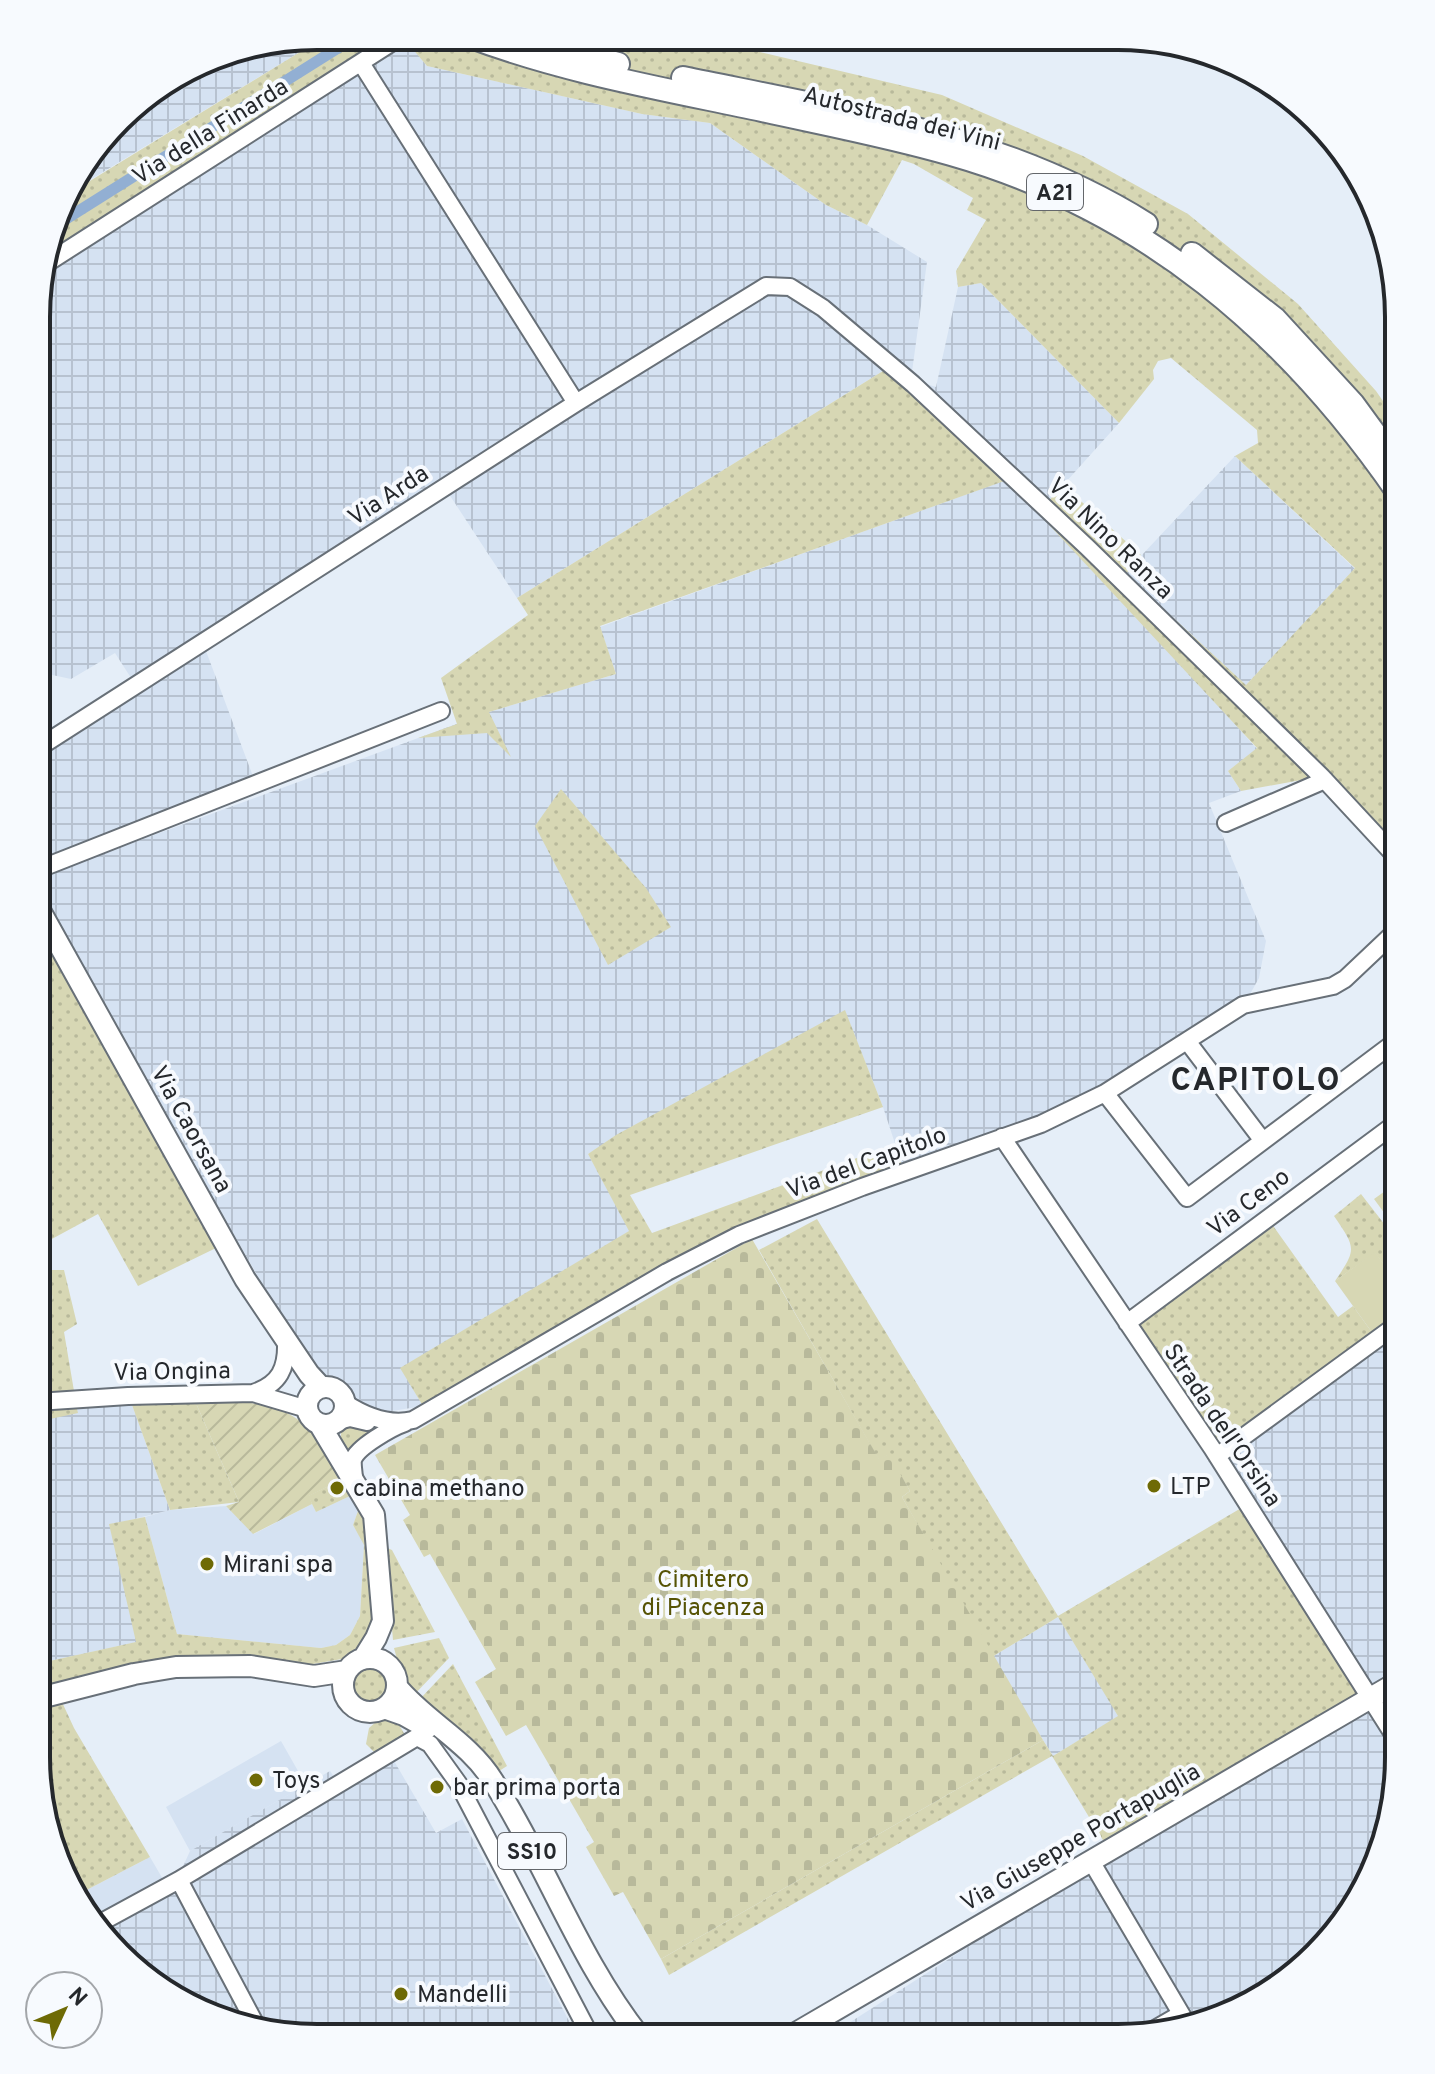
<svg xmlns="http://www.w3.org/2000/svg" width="1435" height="2074" viewBox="0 0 1435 2074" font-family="Overpass,sans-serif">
  <defs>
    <pattern id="industrial-grid" width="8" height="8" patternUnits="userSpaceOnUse" patternTransform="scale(2)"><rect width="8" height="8" fill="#d5e2f2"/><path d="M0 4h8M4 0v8" fill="none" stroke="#b7c2d0"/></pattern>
    <pattern id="grass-dots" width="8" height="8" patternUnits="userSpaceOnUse" patternTransform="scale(2)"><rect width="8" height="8" fill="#d7d7b4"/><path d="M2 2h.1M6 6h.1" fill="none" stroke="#b8b99b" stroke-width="1.8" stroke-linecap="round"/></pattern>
    <pattern id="cemetery-stones" width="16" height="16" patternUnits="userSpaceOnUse" patternTransform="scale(2)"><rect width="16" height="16" fill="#d7d7b4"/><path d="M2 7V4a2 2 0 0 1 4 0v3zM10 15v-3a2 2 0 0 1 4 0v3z" fill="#b8b99b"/></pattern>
    <pattern id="garden-furrows" width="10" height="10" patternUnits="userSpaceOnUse" patternTransform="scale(2)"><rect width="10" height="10" fill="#d7d7b4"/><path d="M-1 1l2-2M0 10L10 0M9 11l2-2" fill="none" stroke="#b8b99b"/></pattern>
  </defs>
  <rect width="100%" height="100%" fill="#e5eef8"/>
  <path fill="#d5e2f2" d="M350,1496L358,1511L353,1525L364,1544L360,1616L350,1635L336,1645L321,1648L177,1634L145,1517L170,1510L226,1506L254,1534L312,1504L316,1512Z
    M281,1741L306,1785L190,1851L166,1807Z
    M150,1857L171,1893L105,1929L77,1895Z"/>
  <path fill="url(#industrial-grid)" d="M317,36H326L67,194L73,177L132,105L226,51Z
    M407,41L427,66L642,114L710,123L826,205L867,225L927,262L911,379L936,387L958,287L981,283L1119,423L1038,513L1171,652L1257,749L1228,771L1241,791L1209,803L1266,941L1259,978L1244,1005L1102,1093L904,1171L883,1107L845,1011L588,1154L630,1231L401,1368L423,1406L386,1412L371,1410L358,1403L322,1372L284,1317L257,1275L37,889V878L489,712L616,674L600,627L1006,480L891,366L517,598L445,488L203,643L254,779L38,861V752L133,681L115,653L71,679L38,672L40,275L364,65Z
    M1235,456L1355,569L1246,685L1125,573Z
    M1399,1323L1398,1776L1351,1913L1242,2009L1118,2038L827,2037L1096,1865L1375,1704L1216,1456Z
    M76,1405H132L170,1510L110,1525L137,1642L36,1664L37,1409Z
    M1058,1617L1119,1716L1053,1756L992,1657Z
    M390,1754L436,1833L462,1819L577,2036H281L146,1980L105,1929L171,1893L190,1851L330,1771L339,1784Z"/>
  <path fill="url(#grass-dots)" d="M326,36L696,37L942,95L1083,156L1188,214L1298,304L1376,391L1399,424V857L1323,776L1241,791L1228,771L1257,748L1038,513L1063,485L1141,555L1126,574L1246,685L1355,568L1235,456L1258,443L1257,430L1171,358L1158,361L1153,370L1154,379L1119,423L981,283L958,287L956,271L986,220L967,210L973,198L914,164L902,160L867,225L826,205L710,123L642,114L427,66L406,41L364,65L40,275L67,195Z
    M891,366L1007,480L600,626L616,674L489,712L511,757L487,733L418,738L457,724L441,678L528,615L517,598Z
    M561,789L646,888L671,927L608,965L535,826Z
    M54,950L216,1248L138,1286L98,1214L50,1240L46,1211L37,1196V960Z
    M845,1010L883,1107L630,1195L652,1233L895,1144L904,1171L669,1266L423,1406L400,1368L629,1231L588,1154L616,1135Z
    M1361,1194L1399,1243V1253L1391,1259L1399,1273L1393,1277L1375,1253L1335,1281C1357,1249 1356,1248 1334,1216Z
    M817,1219L1058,1616L1248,1504L1371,1697L1109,1850L1052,1756L669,1975L661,1959L1043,1740L1053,1756L1118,1716L1058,1617L992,1657L902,1497L910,1491L888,1455L879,1460L759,1250Z
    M1269,1220L1338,1317L1353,1306L1376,1338L1217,1456L1127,1323Z
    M46,1270H64L77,1324L64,1332L74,1391L37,1394V1303L53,1299Z
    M195,1401L239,1502L170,1510L132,1405Z
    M76,1405L78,1413L50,1419L49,1412L37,1414V1409Z
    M351,1422L386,1430L349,1452L341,1438V1428Z
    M341,1480L350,1496L316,1512L308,1496Z
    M362,1508L367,1520L375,1621L362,1644L342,1659L307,1665L228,1656L181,1658L54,1685L74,1728L150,1857L77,1895L61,1865L36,1757V1664L136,1642L109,1524L145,1517L177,1634L321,1648L336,1645L350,1635L360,1616L364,1545L353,1525L358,1511Z
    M385,1547L392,1550L435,1632L393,1640Z
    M439,1638L449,1658L414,1695L401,1674L394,1648Z
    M453,1664L507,1766L496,1773L419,1700Z
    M354 1685a16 16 0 1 1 32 0a16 16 0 1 1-32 0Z
    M385,1714L398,1723L405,1735L374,1752L366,1744L369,1728Z"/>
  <path fill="url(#cemetery-stones)" d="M752,1239L879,1459L889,1454L910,1491L902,1497L1043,1740L661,1959L623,1892L614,1896L586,1847L594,1842L526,1725L506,1736L475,1682L496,1669L430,1554L424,1557L403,1520L410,1515L375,1455Z"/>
  <path fill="#d7d7b4" d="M1399,1181V1233L1374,1199Z
    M1375,1252L1392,1276L1399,1273V1323L1376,1338L1335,1281Z
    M46,1270L53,1299L37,1303V1273Z"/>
  <path fill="url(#garden-furrows)" d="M195,1401C237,1402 281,1398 312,1432C324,1445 332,1465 341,1480L309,1496L312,1504L253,1534L226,1506L239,1502Z"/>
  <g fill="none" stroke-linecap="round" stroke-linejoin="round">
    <path stroke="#92afd3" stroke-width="11" d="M58,224L357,36"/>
    <g stroke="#687078" stroke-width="20">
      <path id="minor" d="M361,63L576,403
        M44,265L402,36
        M38,748L576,403L766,286L790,287L823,308L913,384L1087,547L1322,777L1399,860
        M1226,823L1325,780
        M37,870L441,711
        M1187,1041L1263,1141
        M1105,1093L1187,1198L1399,1039
        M1002,1137L1212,1448L1398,1742
        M1127,1323L1399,1121
        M253,1393C280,1384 287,1368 286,1341
        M37,1402L128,1396L253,1393L307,1409
        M345,1403C365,1416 388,1426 413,1420L667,1272L739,1235L862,1187L1041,1124L1105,1093L1243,1005L1333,986L1345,979L1399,928
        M338,1421L350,1418L367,1422
        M1217,1456L1399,1323
        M354,1479C354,1473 352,1465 353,1460C357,1447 393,1427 405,1423
        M1091,1861L1186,2022
        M179,1880L256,2025
        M100,1923L179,1880L417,1737L430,1744L458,1783L591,2037
        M1155,2029L1181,2014"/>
    </g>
    <g stroke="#687078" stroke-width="24">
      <path id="major" d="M37,905L245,1279L309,1374L321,1387
        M307 1406a19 19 0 1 1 38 0a19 19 0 1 1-38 0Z
        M320,1425L374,1515L383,1621L376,1638L363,1659
        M343 1685a27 27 0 1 1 54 0a27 27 0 1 1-54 0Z
        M397,1687C426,1722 469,1742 493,1781C546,1864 579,1960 640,2037
        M36,1699L134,1674L176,1667L250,1666L314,1676L347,1671
        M384,1708L404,1715L427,1728
        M789,2037L1398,1682"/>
    </g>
    <g stroke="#687078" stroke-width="26">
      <path id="highway" d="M469,36C564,72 664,89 762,110C825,124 889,136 951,154C1144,209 1287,331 1399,494
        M514,37L618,64
        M683,78C842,111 1006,136 1146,224
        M1192,254L1275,319L1353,404L1399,467"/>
    </g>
    <use href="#minor" stroke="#fff" stroke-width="16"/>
    <use href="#major" stroke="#fff" stroke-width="20"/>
    <use href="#highway" stroke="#fff" stroke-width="22"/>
  </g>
  <g fill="#6e6a05" stroke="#f7fafe" stroke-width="3">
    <circle cx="1154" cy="1486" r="8"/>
    <circle cx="337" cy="1488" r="8"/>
    <circle cx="207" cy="1564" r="8"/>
    <circle cx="256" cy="1780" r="8"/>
    <circle cx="437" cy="1787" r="8"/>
    <circle cx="401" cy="1994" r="8"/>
  </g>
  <g text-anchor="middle" stroke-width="8" stroke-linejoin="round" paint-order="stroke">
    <g fill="#f7fafe" stroke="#64676b" stroke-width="2">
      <rect x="1027" y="174" width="56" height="36" rx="6"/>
      <rect x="498" y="1833" width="68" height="36" rx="6"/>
    </g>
    <g font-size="22" font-weight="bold" fill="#25282c">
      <text x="1055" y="200">A21</text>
      <text x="532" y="1859">SS10</text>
    </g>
    <g font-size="24" fill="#25282c" stroke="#f7fafe">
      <text transform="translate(902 118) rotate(14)" y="8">Autostrada dei Vini</text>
      <text transform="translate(210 131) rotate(-32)" y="8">Via della Finarda</text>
      <text transform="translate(388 495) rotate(-33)" y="8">Via Arda</text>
      <text transform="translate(1111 538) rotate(44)" y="8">Via Nino Ranza</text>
      <text transform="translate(192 1129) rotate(61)" y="8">Via Caorsana</text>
      <text transform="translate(866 1162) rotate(-20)" y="8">Via del Capitolo</text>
      <text transform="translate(1248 1202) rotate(-37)" y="8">Via Ceno</text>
      <text transform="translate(172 1371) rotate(-1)" y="8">Via Ongina</text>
      <text transform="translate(1223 1425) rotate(56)" y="8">Strada dell'Orsina</text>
      <text transform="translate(1080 1837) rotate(-30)" y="8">Via Giuseppe Portapuglia</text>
    </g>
    <g font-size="24" fill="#25282c" stroke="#f7fafe" text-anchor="start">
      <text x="1170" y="1494">LTP</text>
      <text x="353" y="1496">cabina methano</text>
      <text x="223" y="1572">Mirani spa</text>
      <text x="272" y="1788">Toys</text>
      <text x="453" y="1795">bar prima porta</text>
      <text x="417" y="2002">Mandelli</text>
    </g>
    <g font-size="24" fill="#565305" stroke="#f7fafe">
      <text x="703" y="1587">Cimitero<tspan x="703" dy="28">di Piacenza</tspan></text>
    </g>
    <g font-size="32" font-weight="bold" letter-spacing="2" fill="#25282c" stroke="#f7fafe">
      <text x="1256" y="1090">CAPITOLO</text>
    </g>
  </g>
  <path d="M0 0H1435V2074H0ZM317 50H1118A267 267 0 0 1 1385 317V1757A267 267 0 0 1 1118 2024H317A267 267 0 0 1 50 1757V317A267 267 0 0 1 317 50Z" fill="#f7fafe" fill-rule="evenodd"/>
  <path fill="none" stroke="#25282c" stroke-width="4" d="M317 50H1118A267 267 0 0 1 1385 317V1757A267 267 0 0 1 1118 2024H317A267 267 0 0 1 50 1757V317A267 267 0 0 1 317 50Z"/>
  <g transform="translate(64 2010) rotate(46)"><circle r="38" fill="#f7fafe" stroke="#a3a6aa" stroke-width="2"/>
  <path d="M0-6L14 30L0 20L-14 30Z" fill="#6e6a05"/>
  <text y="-12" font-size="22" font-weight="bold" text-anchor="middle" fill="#25282c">N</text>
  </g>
</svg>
